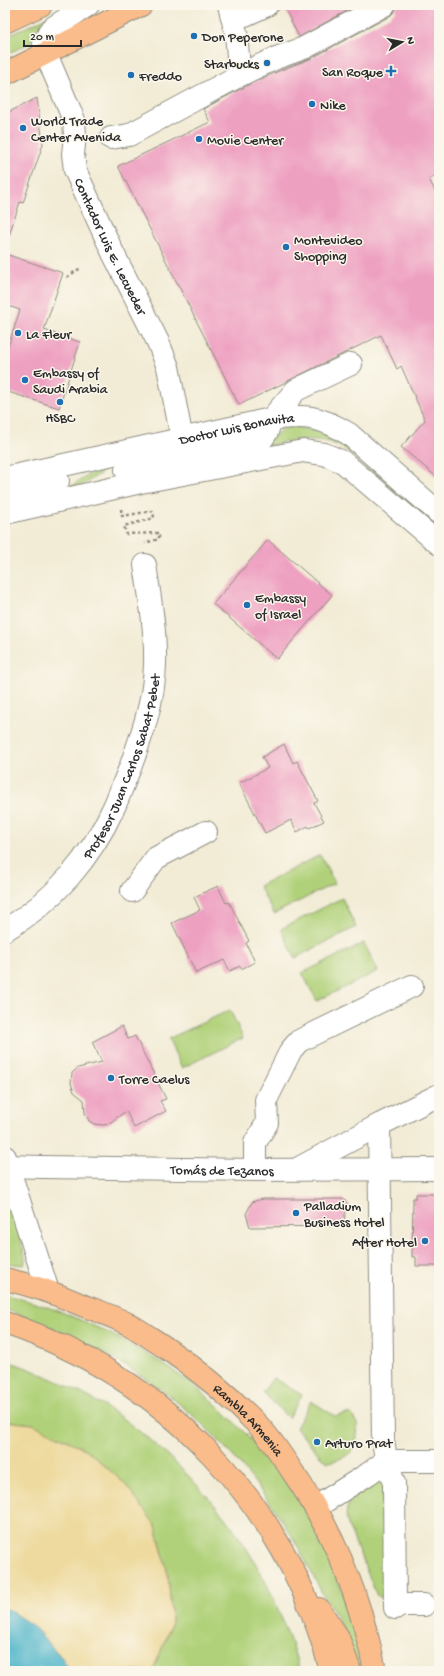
<svg xmlns="http://www.w3.org/2000/svg" width="444" height="1676" viewBox="0 0 444 1676" font-family="'Gochi Hand',sans-serif">
  <rect width="100%" height="100%" fill="#fbf7ec"/>
  <filter id="ink" filterUnits="userSpaceOnUse"><feTurbulence type="fractalNoise" baseFrequency=".025" numOctaves="2"/><feDisplacementMap in="SourceGraphic" scale="8" xChannelSelector="R" yChannelSelector="G"/><feConvolveMatrix kernelMatrix="1 2 1 2 8 2 1 2 1" color-interpolation-filters="sRGB"/></filter>
  <filter id="wash" filterUnits="userSpaceOnUse"><feTurbulence type="fractalNoise" baseFrequency=".012" numOctaves="4" result="noise"/><feDisplacementMap in="SourceGraphic" scale="16" xChannelSelector="R" yChannelSelector="G"/><feGaussianBlur stdDeviation="0.9" result="paint"/><feColorMatrix in="noise" values="0 0 0 0 0 0 0 0 0 0 0 0 0 0 0 0 0 1.4 0 .05"/><feComposite in="paint" operator="in"/></filter>
  <g filter="url(#wash)">
    <rect width="100%" height="100%" fill="#f2ecd6"/>
    <path fill="#b0d179" stroke="#6e7e52" d="M73,5L40,25L36,29L30,43L5,55V37Z
      M296,427L317,431L340,441L439,526V529C420,513 402,497 383,481C367,467 350,448 329,442C304,436 281,443 257,448L284,428Z
      M247,439L109,468L81,486L23,495L73,485L103,466Z
      M320,855L335,883L274,914L259,886Z
      M342,898L356,927L295,958L281,929Z
      M364,943L378,971L317,1001L302,973Z
      M230,1010L243,1038L182,1068L168,1039Z
      M5,1182L25,1256V1263L24,1265L5,1263Z
      M5,1295C68,1309 133,1342 185,1379C208,1395 228,1416 248,1436C262,1451 278,1466 290,1484C327,1540 351,1605 364,1671H357C350,1653 345,1632 335,1614C331,1606 325,1599 321,1591C309,1569 299,1546 285,1525C261,1488 232,1452 200,1422C146,1371 75,1335 5,1309Z
      M5,1360C45,1374 84,1392 119,1416C175,1456 230,1514 262,1575C278,1606 290,1638 300,1671H153L172,1622L168,1575L156,1526L33,1424L5,1421Z
      M273,1378L302,1395L288,1418L263,1392Z
      M311,1401L335,1416C339,1415 345,1413 350,1414C361,1418 358,1443 352,1451C348,1457 335,1461 328,1462L322,1458L296,1428Z
      M382,1479L387,1481V1596L379,1597L377,1596L348,1525C340,1500 362,1487 382,1479Z"/>
    <path fill="#eeda9e" stroke="#8c8264" d="M5,1421L33,1424L87,1450L125,1484L156,1526L168,1575L172,1622L153,1671H70L63,1659L32,1625L5,1608Z"/>
    <path fill="#4bb4c9" stroke="#3b707a" d="M5,1608L32,1625L63,1659L70,1671H5Z"/>
    <g id="blocks">
      <path fill="#eea0c1" d="M283,5H358L299,37Z
        M396,5H439V174L429,179L439,199V479L401,447L425,420L401,366L397,369L381,335L239,405L118,166L210,122L203,109L250,84L281,70L310,59L390,16L395,11Z
        M37,98L43,144L23,203L20,202L8,238L5,237V114Z
        M5,254L63,273L44,330L80,342L59,408L5,391V356L20,310L5,305Z
        M268,540L332,595L277,659L213,604Z
        M284,744L293,763L297,761L318,801L314,803L324,821L309,828L308,826L297,832L291,820L265,833L239,783L268,768L262,757Z
        M218,886L226,903L229,902L249,941L246,943L255,962L241,969L240,966L230,971L224,960L196,973L172,923L200,910L194,897Z
        M122,1026L128,1039L135,1036L166,1099L160,1101L166,1111L134,1128L126,1111L108,1124L103,1125L94,1124L89,1121L85,1113L84,1100L74,1092L71,1083L72,1073L78,1068L102,1062L92,1042Z
        M416,1194H439V1266H416V1257H412L413,1198H416Z
        M262,1199H343L348,1204V1208L345,1214L344,1226L250,1227L246,1214L252,1202Z"/>
    </g>
  </g>
  <g filter="url(#ink)">
    <use href="#blocks" fill-opacity="0" stroke="#8e8c80" stroke-width="1"/>
    <g fill="none" stroke-linecap="round" stroke-linejoin="round">
      <g stroke="#8e8c80" stroke-width="24">
        <g id="minor">
          <path id="s1" d="M88,5L51,29L44,43L46,54L74,120L75,136L73,154L75,170L113,253L158,342L168,367L182,439"/>
          <path d="M229,5L236,33L239,68L244,73"/>
          <path d="M245,15L267,5"/>
          <path d="M111,138L129,135L244,73L276,58L304,48L384,5"/>
          <path d="M126,470L257,442L263,438L267,432L271,419L296,390L351,364"/>
          <path id="s2" d="M5,478L271,419C305,415 318,415 349,434L439,513"/>
          <path d="M14,511L12,499L15,492L58,481"/>
          <path d="M5,513L141,482L303,451L324,454L343,462L439,544"/>
          <path d="M132,891L156,858L206,832"/>
          <path id="s3" d="M5,930C53,902 91,858 114,807C120,794 124,781 130,768C142,735 154,701 155,665C156,632 150,598 145,565"/>
          <path d="M379,1125L383,1439L386,1461L394,1483L395,1608"/>
          <path d="M5,1157L48,1291"/>
          <path id="s4" d="M5,1166L43,1167L255,1170L439,1169"/>
          <path d="M299,1168L379,1125L439,1095"/>
          <path d="M255,1170V1143L267,1123L266,1100L291,1050L299,1041L412,986"/>
          <path d="M316,1507L368,1474L386,1461H439"/>
          <path d="M395,1605H424"/>
        </g>
      </g>
      <g stroke="#8e8c80" stroke-width="24">
        <g id="major">
          <path d="M5,22L41,5"/>
          <path d="M5,74L141,5"/>
          <path id="s5" d="M5,1279C32,1285 57,1294 82,1305C98,1311 115,1317 130,1325C141,1331 152,1339 163,1346C197,1369 229,1395 258,1425C272,1440 283,1457 294,1474C335,1534 361,1599 375,1671"/>
          <path d="M5,1323C166,1377 288,1506 331,1671"/>
          <path d="M319,1609L338,1637L350,1671"/>
        </g>
      </g>
      <path stroke="#8e8c80" stroke-width="2.5" stroke-dasharray="3 3" stroke-linecap="butt" d="M67,277L82,267
        M121,509L122,516L153,511L154,518L124,526L126,534L159,533V539L145,543"/>
      <use href="#minor" stroke="#fff" stroke-width="22"/>
      <use href="#major" stroke="#f9bc8a" stroke-width="22"/>
    </g>
  </g>
  <g fill="#1f6fb2" stroke="#fbf7ec" stroke-width="1.5">
    <circle cx="194" cy="36" r="4"/>
    <circle cx="267" cy="63" r="4"/>
    <path d="M389 65h4v4h4v4h-4v4h-4v-4h-4v-4h4z"/>
    <circle cx="131" cy="75" r="4"/>
    <circle cx="312" cy="104" r="4"/>
    <circle cx="23" cy="128" r="4"/>
    <circle cx="199" cy="139" r="4"/>
    <circle cx="286" cy="247" r="4"/>
    <circle cx="18" cy="333" r="4"/>
    <circle cx="25" cy="380" r="4"/>
    <circle cx="60" cy="402" r="4"/>
    <circle cx="247" cy="605" r="4"/>
    <circle cx="111" cy="1078" r="4"/>
    <circle cx="296" cy="1213" r="4"/>
    <circle cx="425" cy="1241" r="4"/>
    <circle cx="317" cy="1442" r="4"/>
  </g>
  <g text-anchor="middle" stroke-width="3" stroke-linejoin="round" paint-order="stroke">
    <g font-size="14" fill="#2b2b2b" stroke="#fbf7ec" text-anchor="start">
      <text x="202" y="41">Don Peperone</text>
      <text x="259" y="68" text-anchor="end">Starbucks</text>
      <text x="383" y="76" text-anchor="end">San Roque</text>
      <text x="139" y="80">Freddo</text>
      <text x="320" y="109">Nike</text>
      <text x="31" y="125">World Trade<tspan x="31" dy="16">Center Avenida</tspan></text>
      <text x="207" y="144">Movie Center</text>
      <text x="294" y="244">Montevideo<tspan x="294" dy="16">Shopping</tspan></text>
      <text x="26" y="338">La Fleur</text>
      <text x="33" y="377">Embassy of<tspan x="33" dy="16">Saudi Arabia</tspan></text>
      <text x="60" y="422" text-anchor="middle">HSBC</text>
      <text x="255" y="602">Embassy<tspan x="255" dy="16">of Israel</tspan></text>
      <text x="119" y="1083">Torre Caelus</text>
      <text x="304" y="1210">Palladium<tspan x="304" dy="16">Business Hotel</tspan></text>
      <text x="417" y="1246" text-anchor="end">After Hotel</text>
      <text x="325" y="1447">Arturo Prat</text>
    </g>
    <g font-size="14" fill="#2b2b2b" stroke="#fbf7ec">
      <text dy="5" stroke="none"><textPath href="#s1" startOffset="277">Contador Luis E. Lecueder</textPath></text>
      <text dy="5" stroke="none"><textPath href="#s2" startOffset="237">Doctor Luis Bonavita</textPath></text>
      <text dy="5" stroke="none"><textPath href="#s3" startOffset="208">Profesor Juan Carlos Sabat Pebet</textPath></text>
      <text dy="5" stroke="none"><textPath href="#s4" startOffset="217">Tomás de Tezanos</textPath></text>
      <text dy="5" stroke="none"><textPath href="#s5" startOffset="286">Rambla Armenia</textPath></text>
    </g>
  </g>
  <rect width="444" height="1676" fill="none" stroke="#fbf7ec" stroke-width="20"/>
  <g transform="translate(402 42) rotate(80)" stroke="#fbf7ec" stroke-width="3" paint-order="stroke">
  <path d="M0-3L7 15L0 10L-7 15Z" fill="#2b2b2b"/>
  <text y="-6" font-size="11" font-weight="bold" text-anchor="middle" fill="#2b2b2b">N</text>
  </g>
  <path d="M24 40v6h57v-6" fill="none" stroke="#2b2b2b" stroke-width="2"/>
  <text x="30" y="40" font-size="12" fill="#2b2b2b" stroke="#fbf7ec" stroke-width="3" paint-order="stroke">20 m</text>
</svg>
